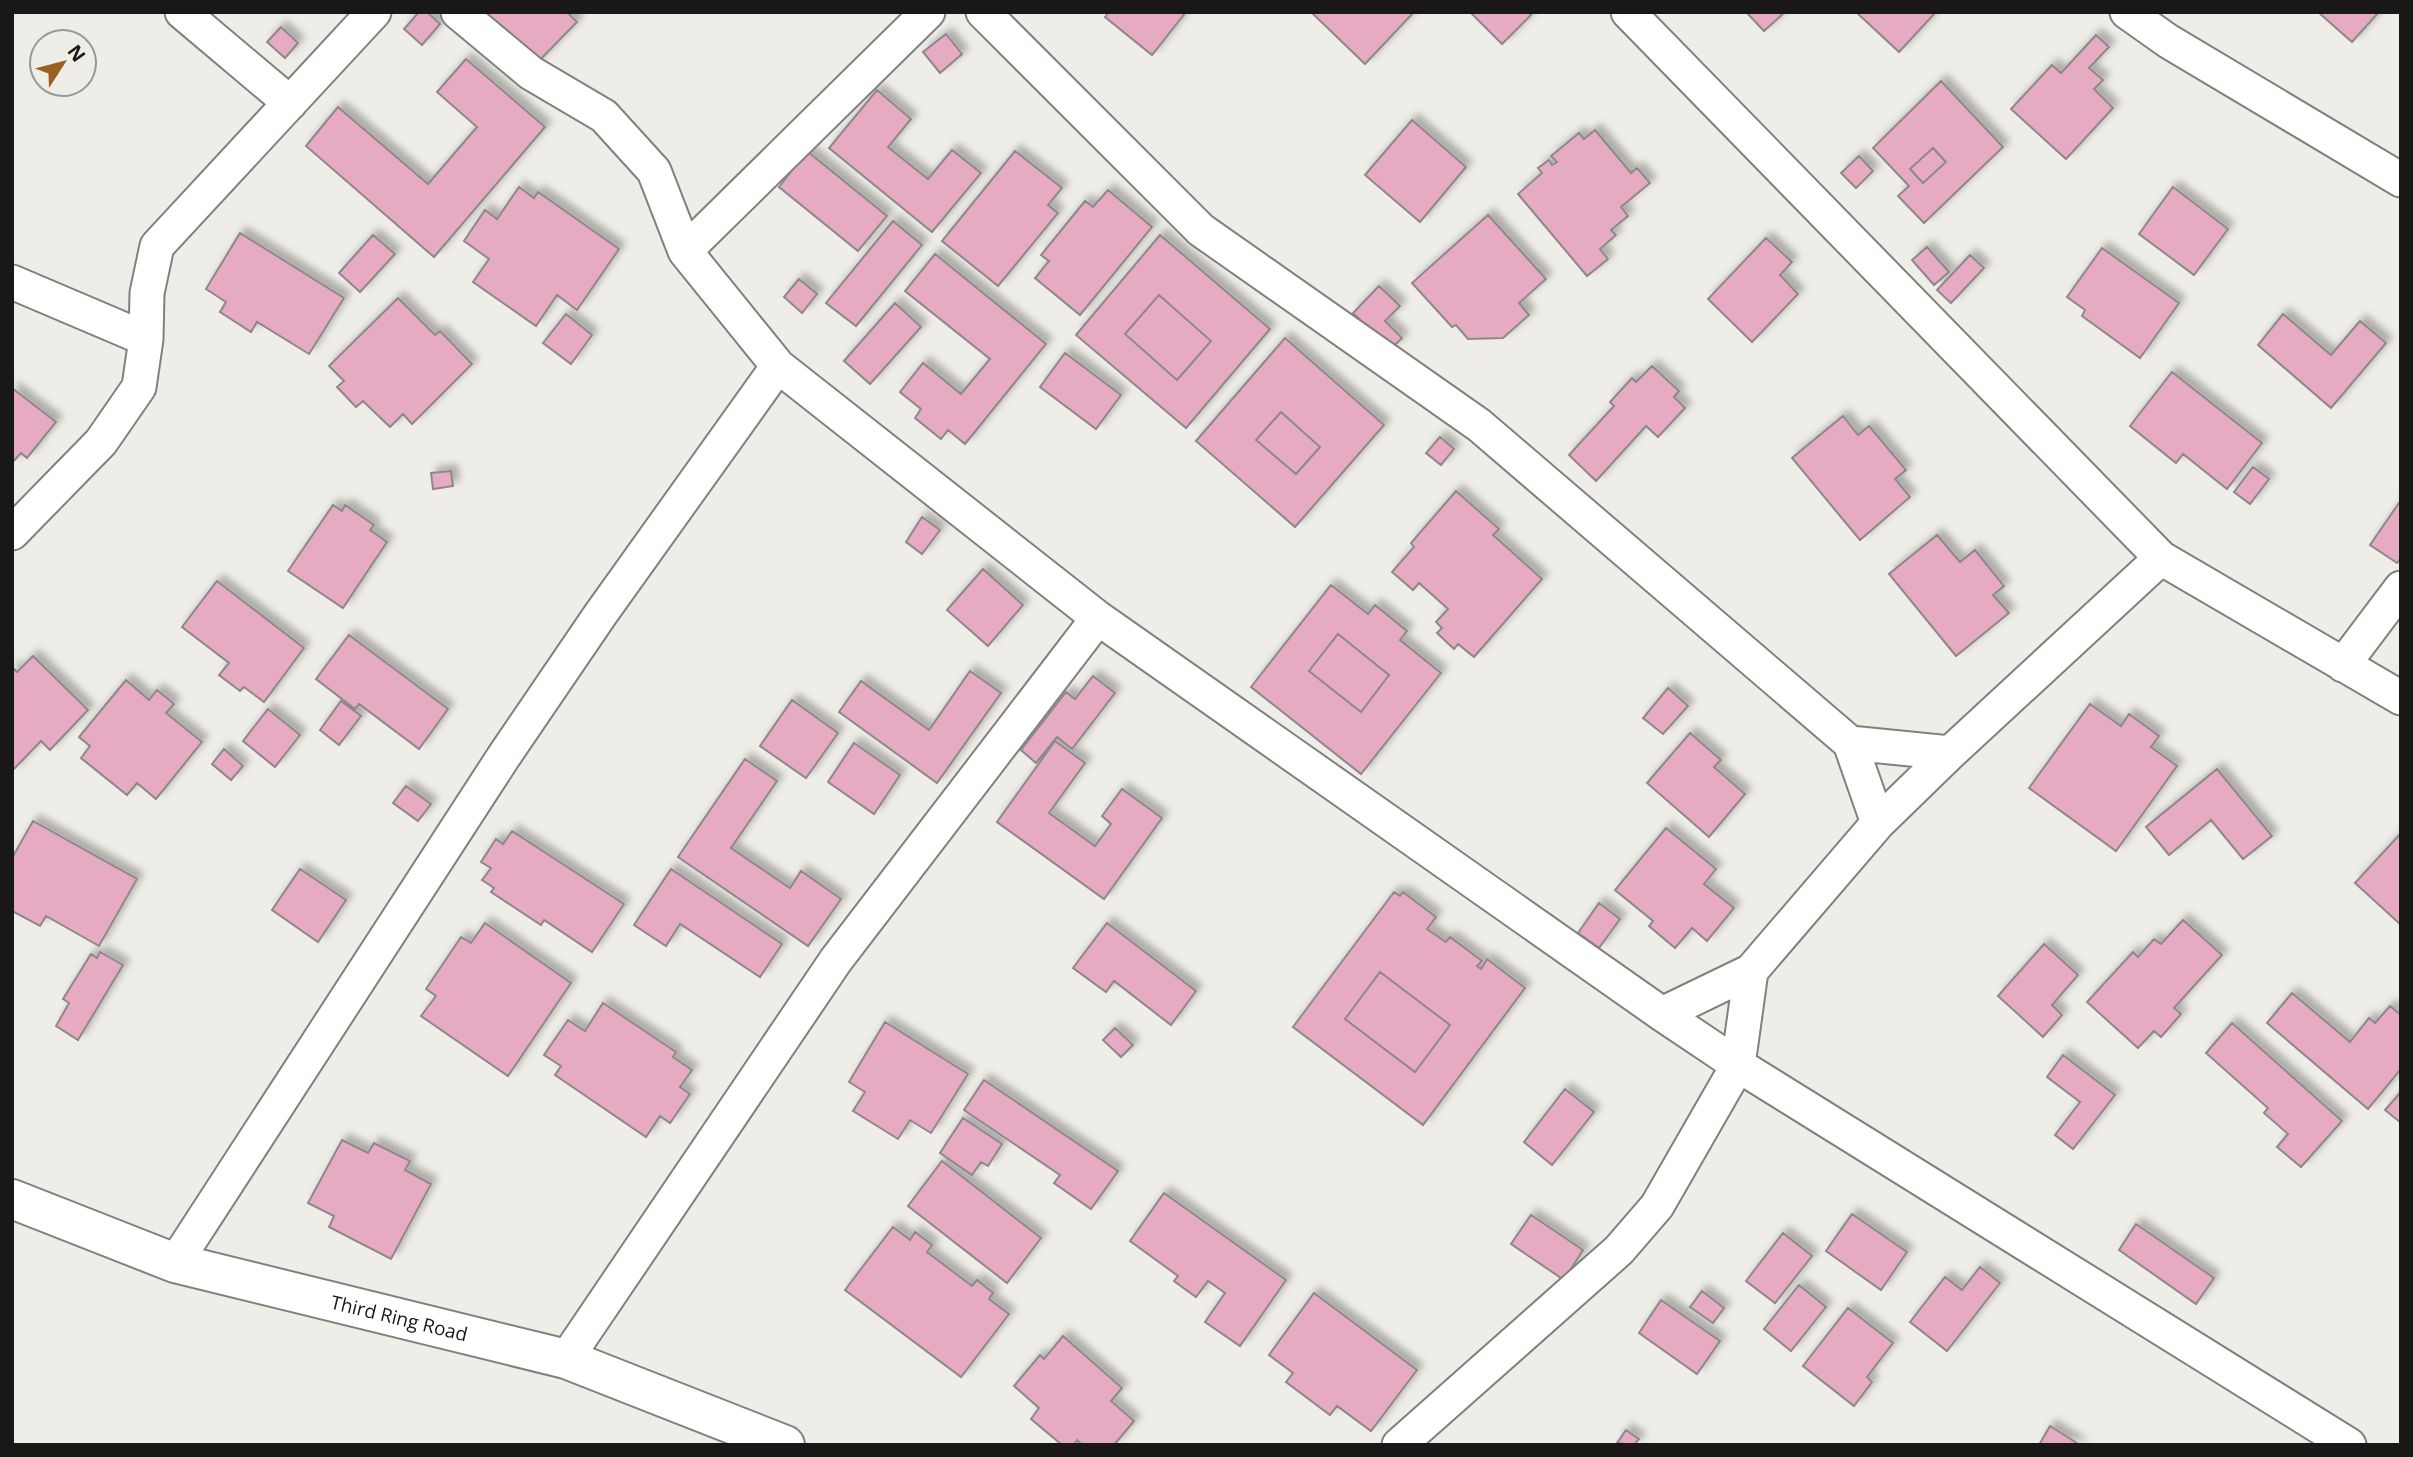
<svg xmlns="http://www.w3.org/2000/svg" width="2413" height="1457" viewBox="0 0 2413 1457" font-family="'Open Sans',sans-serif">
  <defs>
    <filter id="shadow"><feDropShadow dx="6" dy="-6" stdDeviation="3.5" flood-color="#0004"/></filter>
  </defs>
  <rect width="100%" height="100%" fill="#efede7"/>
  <path fill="#e6aac3" stroke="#8e888a" stroke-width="2" fill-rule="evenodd" filter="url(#shadow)" d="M419,12H427L440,24L422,45L404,29Z
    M476,12H567L577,22L532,68Z
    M1109,12H1186L1152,55L1105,17Z
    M1311,12H1414L1365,64Z
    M1470,12H1528L1531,15L1502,44Z
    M1746,12H1785L1764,31Z
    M1856,12H1936L1899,52Z
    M2318,12H2379L2352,42Z
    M281,27L298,43L285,58L267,42Z
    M946,34L962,54L940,73L923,52Z
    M2096,35L2109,47L2089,68L2103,80L2094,89L2113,108L2066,159L2011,109L2052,65L2061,73Z
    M466,59L545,127L434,257L306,146L338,107L428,184L477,127L437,92Z
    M1941,81L2003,147L1924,223L1898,196L1909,186L1873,148ZM1933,148L1946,162L1923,183L1910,169Z
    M877,90L911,119L888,147L928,179L952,150L981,173L932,232L829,148Z
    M1412,120L1466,167L1420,222L1365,175Z
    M1595,130L1631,173L1637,168L1650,183L1621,207L1628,216L1611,230L1616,235L1600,249L1608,259L1587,276L1518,194L1542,173L1538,168L1549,160L1552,165L1557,162L1551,156L1579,133L1584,139Z
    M1933,148L1946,162L1923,183L1910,169Z
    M807,151L887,216L858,251L779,187Z
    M1015,151L1062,188L1048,205L1058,213L998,286L942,241Z
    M1859,156L1873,171L1856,188L1841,173Z
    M519,187L534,198L538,192L619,249L577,310L557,295L536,326L473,282L489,259L464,241L485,210L497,219Z
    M2173,187L2228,229L2194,275L2139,234Z
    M1108,190L1152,227L1080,315L1035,278L1049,261L1041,255L1085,201L1093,207Z
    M1488,215L1546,279L1519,303L1529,315L1503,338L1468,339L1456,325L1452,327L1412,283Z
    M893,221L922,245L856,326L826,303Z
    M240,233L344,298L309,354L257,322L251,332L220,312L226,302L206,289Z
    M373,235L395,254L360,292L339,273Z
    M1160,235L1270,329L1186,428L1076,335ZM1159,295L1211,341L1177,380L1125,334Z
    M1766,238L1792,262L1780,275L1798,294L1752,342L1708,299Z
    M1927,247L1949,272L1934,285L1912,260Z
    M2102,248L2179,303L2140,358L2082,316L2085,310L2067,297Z
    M935,254L1046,344L965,444L948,430L941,439L915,418L921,409L900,392L923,363L961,394L990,359L905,291Z
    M1970,255L1984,268L1951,303L1937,290Z
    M799,279L817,294L802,313L784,297Z
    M1379,286L1400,306L1385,321L1402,338L1391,349L1353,313Z
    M1159,295L1211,341L1177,380L1125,334Z
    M398,298L435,335L440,331L472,364L412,424L403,414L390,427L363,401L356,407L337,387L344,381L329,366Z
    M895,303L921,327L870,384L844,361Z
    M566,314L592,335L571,364L543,343Z
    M2283,314L2331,355L2360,321L2386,343L2331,408L2258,345Z
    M1285,338L1384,425L1295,527L1196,441ZM1281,412L1320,447L1296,474L1256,440Z
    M1065,353L1121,395L1096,429L1040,387Z
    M1652,366L1679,391L1674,397L1685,408L1658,437L1646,426L1596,481L1569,455L1614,406L1610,402L1632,378L1636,382Z
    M2172,372L2262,443L2227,489L2183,454L2176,463L2130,426Z
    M12,388L56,422L27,458L21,453L12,463Z
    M1281,412L1320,447L1296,474L1256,440Z
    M1843,416L1858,435L1869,426L1906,470L1895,479L1910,497L1860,540L1792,458Z
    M1440,437L1454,449L1441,465L1426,453Z
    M2253,467L2269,479L2250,504L2234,492Z
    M451,471L453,486L433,489L431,473Z
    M1456,491L1499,529L1493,535L1542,579L1474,657L1458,644L1454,649L1437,633L1442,628L1436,622L1448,609L1419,583L1413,590L1392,572L1414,547L1411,543Z
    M2401,500V558L2397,563L2370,545Z
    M333,505L342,511L345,505L374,525L370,530L387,542L343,608L288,571Z
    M922,517L940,530L922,554L906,542Z
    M1937,535L1960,562L1975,550L2004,586L1993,595L2009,613L1956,656L1889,574Z
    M983,569L1023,605L988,646L947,610Z
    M217,581L304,648L264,702L244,687L240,691L219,675L229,663L182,627Z
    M1331,585L1368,614L1375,605L1407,631L1400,640L1441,673L1361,774L1251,687ZM1338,634L1389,675L1361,712L1309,671Z
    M1338,634L1389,675L1361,712L1309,671Z
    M349,635L448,709L419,749L359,704L355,709L316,679Z
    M33,656L88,710L50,750L41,741L12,771V667L17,672Z
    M970,671L1001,693L937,783L839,712L861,681L929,730Z
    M1093,676L1115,693L1072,749L1057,737L1036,763L1021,750L1066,692L1075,699Z
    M126,680L149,700L157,690L174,704L166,713L202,742L156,799L137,783L127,795L81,758L90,746L79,737Z
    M1668,688L1688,706L1663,734L1643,718Z
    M792,700L838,733L806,778L760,746Z
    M341,701L361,716L339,745L320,730Z
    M2090,704L2121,726L2129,714L2159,736L2151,747L2177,766L2116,851L2029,788Z
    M268,709L300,735L275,767L243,741Z
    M1690,733L1721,760L1714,767L1745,794L1709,837L1647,783Z
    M1055,741L1085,763L1049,813L1095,846L1111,824L1102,816L1122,789L1162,818L1104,899L997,822Z
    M854,743L900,775L874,814L828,782Z
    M224,749L243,766L231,780L212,764Z
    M745,759L777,781L731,848L790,888L801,871L841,899L808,946L678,857Z
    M2217,769L2272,836L2243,859L2211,820L2169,855L2146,827Z
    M406,786L431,804L418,821L393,803Z
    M33,821L137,879L99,946L46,916L40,926L12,911V858Z
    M1666,828L1716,869L1704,884L1734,908L1707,941L1692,928L1675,948L1649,926L1653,921L1615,890Z
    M512,831L624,904L592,952L544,920L541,925L491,892L494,888L482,880L491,868L481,862L496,839L503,844Z
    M2401,833V925L2355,883Z
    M300,869L346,900L318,942L272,910Z
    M671,869L782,944L760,977L680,924L666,946L634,925Z
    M1394,892L1400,896L1403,892L1436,917L1427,929L1446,942L1450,937L1482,961L1477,966L1481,969L1487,959L1525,988L1423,1125L1293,1027ZM1380,972L1450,1025L1415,1072L1345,1019Z
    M1599,903L1620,919L1599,948L1578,933Z
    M2183,920L2222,955L2174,1008L2181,1014L2161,1037L2154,1031L2138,1048L2087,1002L2133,952L2138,957L2154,939L2161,944Z
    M485,923L571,983L508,1076L421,1016L436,996L426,989L461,937L471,943Z
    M1107,923L1196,991L1171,1025L1114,981L1106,992L1073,968Z
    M2044,944L2078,975L2052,1005L2062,1015L2043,1037L1998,996Z
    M100,952L123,965L78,1040L56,1026L69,1003L63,999L91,954L97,958Z
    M1380,972L1450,1025L1415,1072L1345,1019Z
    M2292,993L2350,1042L2369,1018L2375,1023L2390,1006L2401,1015V1069L2368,1109L2267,1023Z
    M603,1003L676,1052L673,1057L692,1070L680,1087L690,1094L670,1123L660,1116L646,1137L555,1075L561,1066L544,1055L568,1020L585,1031Z
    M885,1022L968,1074L931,1133L910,1120L898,1139L853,1111L865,1092L849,1082Z
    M2232,1023L2342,1121L2301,1167L2277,1147L2288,1134L2264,1113L2268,1108L2206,1053Z
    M1115,1028L1133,1045L1121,1057L1103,1040Z
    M2063,1055L2115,1095L2073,1149L2055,1135L2080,1102L2047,1077Z
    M984,1080L1118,1171L1091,1209L1054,1183L1060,1175L964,1110Z
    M1565,1089L1594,1112L1552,1165L1524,1142Z
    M2401,1092V1123L2385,1110Z
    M963,1118L1002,1144L988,1166L981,1162L972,1175L940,1153Z
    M342,1140L368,1153L374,1143L410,1161L405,1170L431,1184L391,1259L329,1227L334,1216L308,1203Z
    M942,1161L1041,1238L1007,1283L908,1206Z
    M1164,1193L1286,1280L1240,1346L1205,1322L1225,1293L1208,1281L1196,1297L1174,1281L1178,1276L1130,1241Z
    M1852,1214L1907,1252L1881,1290L1826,1251Z
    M1531,1215L1583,1250L1564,1280L1511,1244Z
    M2136,1224L2214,1278L2196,1304L2119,1250Z
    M893,1227L910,1240L915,1232L932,1245L927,1252L972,1286L977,1280L993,1293L989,1299L1009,1314L961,1377L845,1290Z
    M1783,1233L1812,1256L1775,1303L1746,1281Z
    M1980,1267L2000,1283L1947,1351L1910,1322L1945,1277L1962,1290Z
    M1799,1285L1826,1307L1791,1351L1764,1329Z
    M1702,1291L1724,1308L1713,1323L1690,1307Z
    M1314,1293L1417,1370L1371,1431L1337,1406L1330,1415L1286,1382L1293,1373L1269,1355Z
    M1661,1300L1720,1341L1697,1374L1639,1333Z
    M1848,1308L1893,1343L1867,1377L1872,1382L1854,1406L1803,1366Z
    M1063,1336L1122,1388L1111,1401L1134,1421L1114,1445H1082L1077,1440L1074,1445H1062L1031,1419L1039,1408L1014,1386L1040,1355L1044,1359Z
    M2050,1426L2080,1445H2039Z
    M1626,1430L1639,1439L1634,1445L1617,1443Z"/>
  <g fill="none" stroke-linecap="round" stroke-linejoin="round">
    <g stroke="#82807b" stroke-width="37">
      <path id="minor" d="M182,12L290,103
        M458,12L531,73L604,116L654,171L685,251L778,366L1098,618L1662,1014L1738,1065L2349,1445
        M983,12L1201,230L1479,425L1850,743L1950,753
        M1628,12L2161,558
        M2127,12L2168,41L2401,180
        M685,251L928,12
        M12,282L146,339
        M12,533L101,442L139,387L146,339L147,293L157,246L374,12
        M2343,665L2401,588
        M1850,743L1878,823
        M1662,1014L1751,971
        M175,1263L504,756L600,615L778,366
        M566,1359L836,960L1098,618
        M1399,1445L1619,1250L1657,1206L1738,1065L1751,971L1878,823L1950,753L2161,558L2401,698"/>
    </g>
    <g stroke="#82807b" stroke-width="42">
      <g id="tertiary">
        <path id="s1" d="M12,1199L175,1263L566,1359L785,1445"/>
      </g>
    </g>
    <use href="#minor" stroke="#fff" stroke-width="33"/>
    <use href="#tertiary" stroke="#fff" stroke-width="38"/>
  </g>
  <g text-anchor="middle" stroke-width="6" stroke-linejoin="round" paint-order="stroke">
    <g font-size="19" fill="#191816" stroke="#efede7">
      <text dy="7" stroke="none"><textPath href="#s1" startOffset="406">Third Ring Road</textPath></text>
    </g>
  </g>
  <rect width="2413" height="1457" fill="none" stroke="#191816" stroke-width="28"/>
  <g transform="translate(63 63) rotate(54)"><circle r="33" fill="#efede7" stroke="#999893" stroke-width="2"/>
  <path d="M0-5L12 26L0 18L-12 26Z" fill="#9c5f22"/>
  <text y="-10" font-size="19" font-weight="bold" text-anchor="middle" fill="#191816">N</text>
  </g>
</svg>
